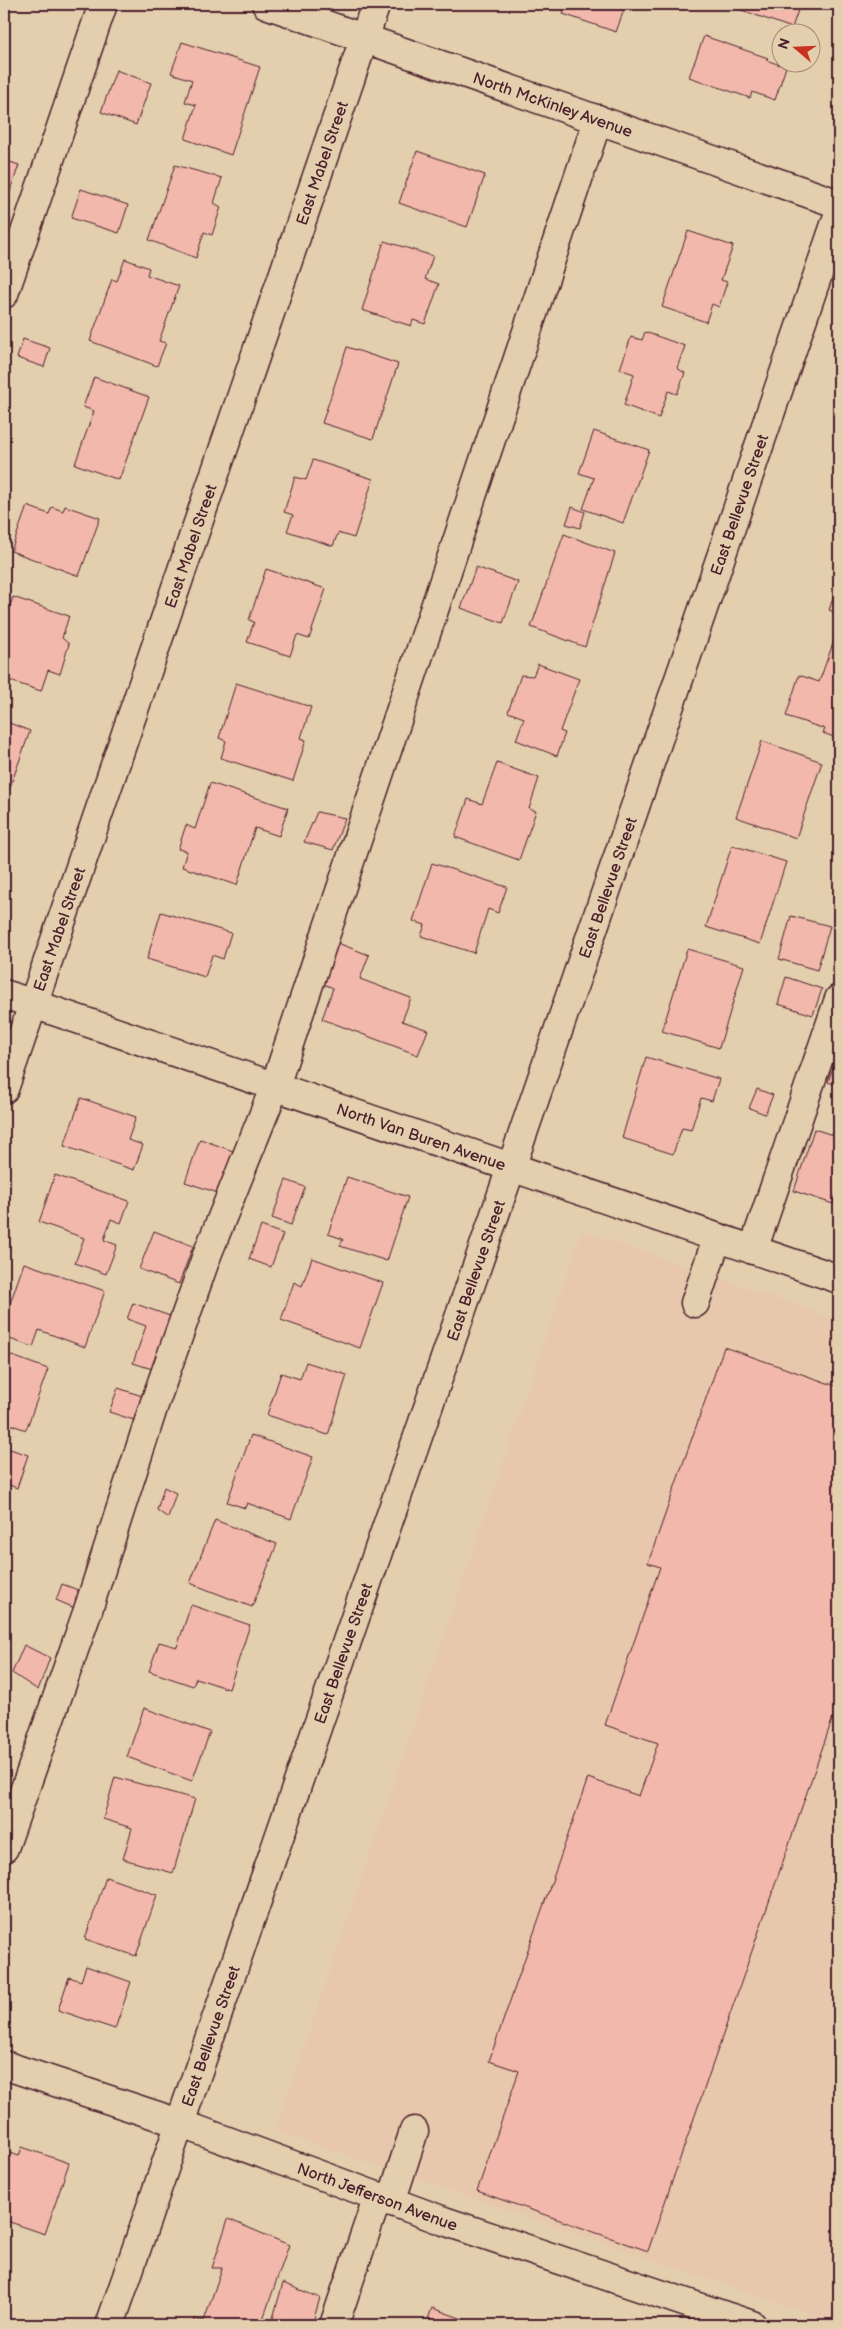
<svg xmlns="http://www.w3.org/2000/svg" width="843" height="2329" viewBox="0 0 843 2329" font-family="'Balsamiq Sans',sans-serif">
  <rect width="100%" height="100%" fill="#e3cfae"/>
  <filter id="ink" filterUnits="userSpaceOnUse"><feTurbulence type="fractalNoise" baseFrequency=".02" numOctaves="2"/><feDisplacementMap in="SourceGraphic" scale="10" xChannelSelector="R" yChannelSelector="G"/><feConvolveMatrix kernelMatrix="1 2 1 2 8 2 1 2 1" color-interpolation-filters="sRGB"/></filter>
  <g filter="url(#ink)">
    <path fill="#e8c8ad" d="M582,1230L839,1320V2324L275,2131Z"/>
    <path fill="#f2b8ac" stroke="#4a1f2b" d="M566,4H626L616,32L563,14Z
      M731,4H800L792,28L730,6Z
      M704,36L768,58L766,60L786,67L775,100L752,92L750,98L689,77Z
      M182,42L260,67L231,155L185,139L196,105L185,102L192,80L171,73Z
      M116,70L151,83L136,125L101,112Z
      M417,151L485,175L467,227L399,203Z
      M4,160L19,165L7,200L4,199Z
      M175,165L222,178L214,203L221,207L212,235L204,232L196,258L149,240Z
      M81,189L128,205L119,233L71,218Z
      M688,231L733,246L721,280L727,282L719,307L712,304L706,322L662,307Z
      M384,241L433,256L425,279L439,284L425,324L413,320L411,326L362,310Z
      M125,259L149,268L147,275L179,286L159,341L166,343L157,366L90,341L112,279L117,281Z
      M645,332L685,346L677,368L685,373L677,394L668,391L659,418L624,405L634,374L620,369L631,337L642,340Z
      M23,339L50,348L44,367L17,358Z
      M347,347L398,364L373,439L322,423Z
      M94,377L149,397L119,480L75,464L94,411L83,407Z
      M594,431L649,450L623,523L583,509L594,478L579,473Z
      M313,460L373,479L354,538L338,533L333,546L287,531L293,515L284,512L295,477L306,480Z
      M27,506L49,514L52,507L63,511L65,506L100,518L79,576L11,551Z
      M572,507L585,512L580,528L566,524Z
      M564,534L615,553L585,647L531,627Z
      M476,567L518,582L503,623L461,608Z
      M266,569L326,589L309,639L297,635L290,656L247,642L254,622L249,620Z
      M835,592L839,593V614L829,610Z
      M13,597L69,616L62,638L69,644L60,674L48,670L41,691L4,679V624Z
      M839,627V739L823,733L825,729L786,716L799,675L819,682Z
      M538,664L579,679L560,731L565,733L557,756L516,740L524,718L508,712L521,675L533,676Z
      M236,683L311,707L301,738L306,740L293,781L221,758L226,741L219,738Z
      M4,721L30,731L4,804Z
      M762,741L822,762L796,838L736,817Z
      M497,763L539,778L529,809L536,811L519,860L455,837L468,799L482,804Z
      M210,783L288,808L279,836L255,828L237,885L182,867L187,851L178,849L186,825L195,829Z
      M317,812L345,818L333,850L304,842Z
      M732,845L786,862L760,944L706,927Z
      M432,863L507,887L498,913L488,909L474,953L421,936L425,925L413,921Z
      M161,912L231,933L223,959L212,955L205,977L147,959Z
      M791,916L830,926L817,970L779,959Z
      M335,942L369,955L360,979L411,998L402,1021L428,1030L418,1055L322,1019L333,988L321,983Z
      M687,949L744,966L719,1048L662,1031Z
      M786,977L822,989L813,1015L778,1004Z
      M839,1050V1086L828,1082Z
      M646,1057L719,1079L712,1101L701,1098L691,1130L682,1128L673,1154L622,1138Z
      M757,1089L773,1095L765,1114L749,1108Z
      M81,1098L136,1117L128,1140L143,1145L134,1170L64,1146Z
      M814,1129L839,1137V1185L833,1204L794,1191Z
      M200,1139L233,1151L218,1193L185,1182Z
      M55,1175L129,1201L121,1223L111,1219L104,1240L117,1245L106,1274L75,1263L84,1238L39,1222Z
      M347,1177L408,1197L387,1261L340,1246L343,1239L328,1234Z
      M286,1180L305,1187L291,1225L272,1218Z
      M261,1226L283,1234L271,1267L249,1259Z
      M154,1231L193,1246L179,1284L139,1269Z
      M312,1258L383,1283L360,1348L281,1320L294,1282L302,1286Z
      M24,1263L105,1291L85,1347L39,1330L33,1347L4,1337V1321Z
      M133,1303L170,1316L152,1369L133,1363L146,1326L127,1319Z
      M724,1347L839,1387V1700L648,2251L477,2191L519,2071L489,2061L588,1778L639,1796L658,1743L605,1725L660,1567L648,1563Z
      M4,1353L48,1369L26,1430L4,1422Z
      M306,1362L347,1375L328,1435L267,1415L281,1373L300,1379Z
      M118,1388L142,1396L134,1420L109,1412Z
      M251,1435L313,1457L291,1519L247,1503L245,1508L227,1502Z
      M4,1447L28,1455L17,1488L4,1483Z
      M164,1487L176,1493L168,1518L157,1510Z
      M215,1520L277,1544L252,1607L190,1583Z
      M62,1584L78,1590L77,1609L56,1600Z
      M191,1605L250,1625L229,1689L196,1678L193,1686L149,1671L159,1642L177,1647Z
      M24,1645L50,1658L38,1690L12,1673Z
      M144,1708L210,1732L192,1781L127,1757Z
      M115,1777L195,1799L173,1873L123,1859L132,1828L103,1819Z
      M106,1877L157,1895L136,1956L85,1939Z
      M86,1966L131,1982L115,2029L58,2010L69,1977L81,1981Z
      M22,2147L69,2163L45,2234L4,2220V2151L19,2156Z
      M228,2219L289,2245L261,2325H192L194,2319L204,2321L222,2268H212Z
      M283,2283L320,2298L312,2325H271Z
      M432,2308L480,2325H426Z"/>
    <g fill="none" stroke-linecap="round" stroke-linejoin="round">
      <g stroke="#4a1f2b" stroke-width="31">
        <g id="minor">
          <path id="s1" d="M266,4L839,204"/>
          <path d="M4,294L103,4"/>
          <path id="s2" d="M4,994L839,1279"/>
          <path id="s3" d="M4,1089L376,4"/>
          <path d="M753,1250L839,999"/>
          <path d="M695,1303L717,1238"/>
          <path d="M4,1848L87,1613L154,1405L207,1255L275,1086L598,119"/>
          <path id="s4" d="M4,2065L179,2123L444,2221L752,2325"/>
          <path d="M391,2202L414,2131"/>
          <path id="s5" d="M110,2325L511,1168L839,213"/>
          <path d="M334,2325L378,2196"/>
        </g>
      </g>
      <use href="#minor" stroke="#e3cfae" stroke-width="28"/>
    </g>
  </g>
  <g text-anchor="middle" stroke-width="5" stroke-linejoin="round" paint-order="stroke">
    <g font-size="16" fill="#4a1f2b" stroke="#e3cfae">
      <text dy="6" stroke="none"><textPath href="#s1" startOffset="304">North McKinley Avenue</textPath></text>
      <text dy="6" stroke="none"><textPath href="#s3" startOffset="979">East Mabel Street</textPath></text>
      <text dy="6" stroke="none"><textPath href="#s5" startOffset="1926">East Bellevue Street</textPath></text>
      <text dy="6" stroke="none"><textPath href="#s3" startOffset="574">East Mabel Street</textPath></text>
      <text dy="6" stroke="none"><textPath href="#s5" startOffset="1521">East Bellevue Street</textPath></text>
      <text dy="6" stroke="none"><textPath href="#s3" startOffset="169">East Mabel Street</textPath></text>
      <text dy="6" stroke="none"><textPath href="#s2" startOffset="441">North Van Buren Avenue</textPath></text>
      <text dy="6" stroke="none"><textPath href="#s5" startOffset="1116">East Bellevue Street</textPath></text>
      <text dy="6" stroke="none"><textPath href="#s5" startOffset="711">East Bellevue Street</textPath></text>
      <text dy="6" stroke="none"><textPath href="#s5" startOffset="306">East Bellevue Street</textPath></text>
      <text dy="6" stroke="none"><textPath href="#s4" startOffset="396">North Jefferson Avenue</textPath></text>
    </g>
  </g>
  <rect width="843" height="2329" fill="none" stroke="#e3cfae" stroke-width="20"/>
  <rect x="10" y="10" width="823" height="2309" fill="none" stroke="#4a1f2b" stroke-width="2" filter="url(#ink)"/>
  <g transform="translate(796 48) rotate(289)"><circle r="24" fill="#e3cfae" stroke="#a6897a"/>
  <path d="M0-4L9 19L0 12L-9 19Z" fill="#c8321e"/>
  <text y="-8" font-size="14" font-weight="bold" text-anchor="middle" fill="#4a1f2b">N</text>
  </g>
</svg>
